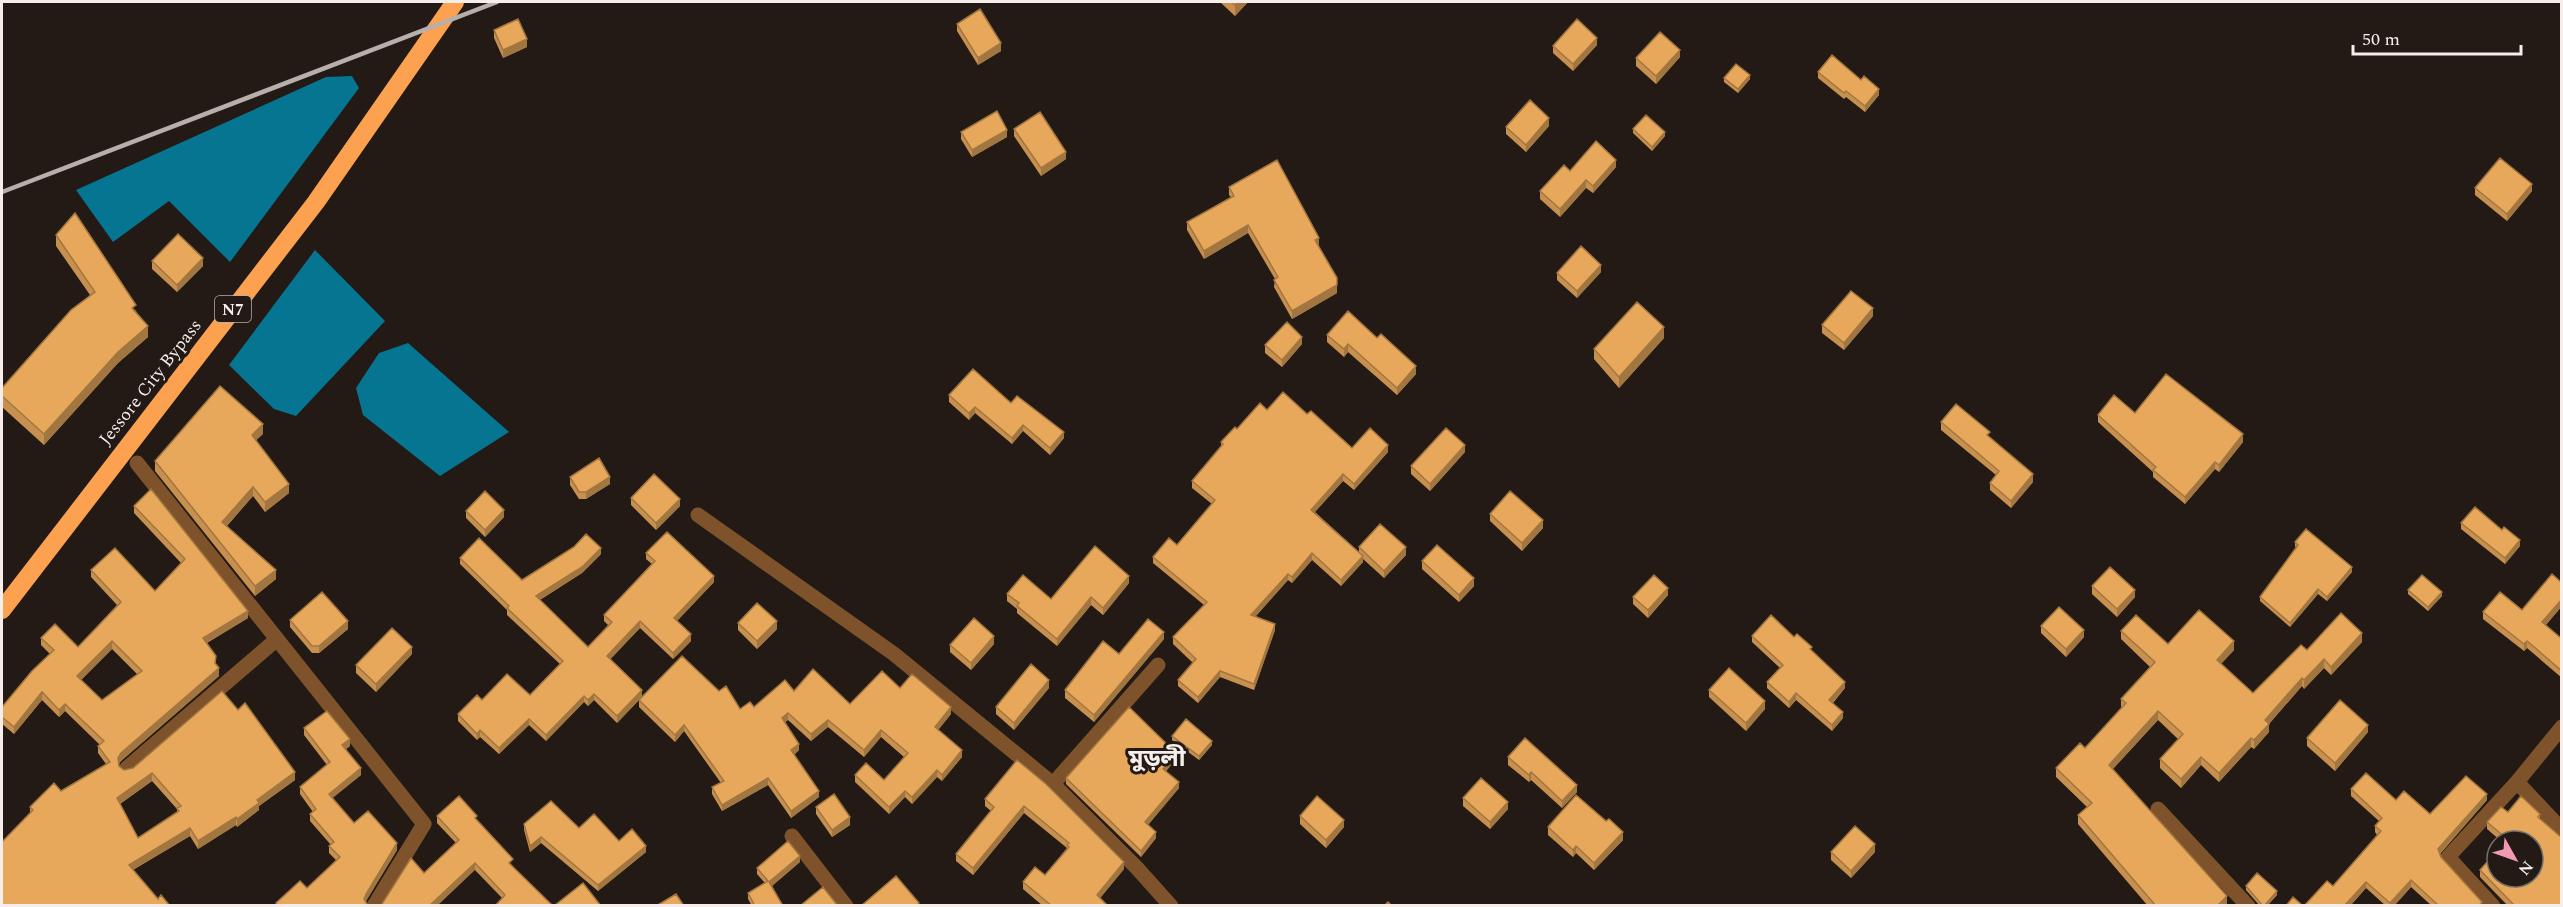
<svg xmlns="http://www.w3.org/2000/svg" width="2563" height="907" viewBox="0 0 2563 907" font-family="Spectral,'Noto Sans Bengali',serif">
  <rect width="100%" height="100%" fill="#231a15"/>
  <path fill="#057591" d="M352,76L359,88L230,262L169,201L113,242L76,190L326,77Z
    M315,250L385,321L296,416L274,409L229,365Z
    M408,343L509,432L440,476L363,415L356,388L379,353Z"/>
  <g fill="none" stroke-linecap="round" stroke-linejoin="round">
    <path stroke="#7e522a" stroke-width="15" d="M137,463L424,824L374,906
      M698,515L894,654L1053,784L1136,867L1171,906
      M2562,727L2517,782L2562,830
      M127,768L277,639
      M1053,784L1158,665
      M2158,809L2248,906
      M792,836L846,906
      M2493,906L2448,857L2517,782"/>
    <path stroke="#fba150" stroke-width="18" d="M2,610L316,202L455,2"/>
    <path stroke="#b7afac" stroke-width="4.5" d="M2,192L497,2"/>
  </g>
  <path fill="#c7904e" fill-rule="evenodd" d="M1221,2H1248L1235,16L1221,3Z
    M957,24L1001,51L978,65L957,31Z
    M494,30L527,47L503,58L494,38Z
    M1597,45L1573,71L1553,53V46Z
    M1680,57L1656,84L1636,66V58Z
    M1818,72L1879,95L1865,112L1846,97L1844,99L1818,78Z
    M1724,78L1750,79L1738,93L1724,82Z
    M1549,126L1526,152L1506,134V127Z
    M1014,129L1066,159L1041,176L1014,136Z
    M1633,129L1665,136L1652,151L1633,133Z
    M961,132L1007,137L972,157L961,139Z
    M1616,167L1593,193L1586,188L1560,217L1540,199V191L1570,171Z
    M1229,187L1319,245L1318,246L1337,293L1292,319L1274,287L1275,279L1248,233L1204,259L1187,230V222L1231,197L1229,195Z
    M2475,188L2532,191L2507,221L2475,195Z
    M56,235L136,311L148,337L118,363L44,445L2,407V388L90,295L56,246Z
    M152,261L203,266L177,292L152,269Z
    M1601,272L1577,298L1557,280V273Z
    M1873,316L1844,350L1822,333V325Z
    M1327,335L1377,338L1416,374L1397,395L1348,352L1344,357L1327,342Z
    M1664,338L1619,388L1594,359V349Z
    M1302,344L1282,367L1265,353V345Z
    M949,395L1011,403L1064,438L1050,455L1023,431L1012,444L975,413L969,420L949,402Z
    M1267,410L1307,414L1352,448L1388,452L1354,490L1343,481L1315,512L1359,552V547L1406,555L1384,578L1363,559V562L1341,586L1312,560L1292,583L1288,580L1256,616L1275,630L1254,690L1220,677L1198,703L1178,686V680L1193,663L1173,644V637L1204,605L1153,563V557L1177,545L1212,504L1192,488V481L1221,447V442L1237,429Z
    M2135,413L2243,442L2219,472L2215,469L2185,504L2153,477V472L2098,422V415Z
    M1941,422L1990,437L2033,482L2011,508L1990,490V483L1996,475L1941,430Z
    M263,434L256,440L289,493L265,512L253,496L227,526L276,579L255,596L155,471V461Z
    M1465,452L1430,491L1411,474V466Z
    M570,477L610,484L586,499H579L570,485Z
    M631,498L680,506L656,530L631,505Z
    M134,506L248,618L207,643L216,664L219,676L121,761L119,764V766L124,770L295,780L259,806V810L237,827L236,825L198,849L190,836L133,870L158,899L170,906H2L30,813V807L61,791L106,764L98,753V746L100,745L65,711L59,717L42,700L14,734L2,724V707L50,654L41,645V638L78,647L117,605L91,577V570L155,591L181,563L134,513ZM112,649L137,674L102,700L81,680ZM152,781L177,809V812L138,838L120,804Z
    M466,511L504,517L485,537L466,518Z
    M1490,514L1543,528L1522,551L1490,521Z
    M2461,523L2520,546L2505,564L2461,529Z
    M2295,542L2352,572L2327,601L2318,594L2290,627L2260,601V597L2296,548L2295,546Z
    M646,553L714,582L677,621L691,641L673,659L640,628L610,659L642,697L719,691L740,709L754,707L794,691L850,704L900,688L951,714L938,730L962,757L942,781L937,777L912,804L905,797L889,814L855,782V775L884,780L904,757L881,737L864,757L828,727L811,741L788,720L785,722L799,750L794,755L819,797L791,818L768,785L722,811L712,794V787L721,783L684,731L675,742L639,707V700L617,723L594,700L588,706L584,702L546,741L529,725L499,754L480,737L477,740L458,721V714L482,700L530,695L560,664L507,615V610L460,564V558L522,580L601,554L582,573L540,600L588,647L608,625L604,621V615L652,564L646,559Z
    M1422,561L1474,586L1459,602L1422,569Z
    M1129,583L1103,615L1091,605L1057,646L1017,613V609L1007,601V594L1051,599Z
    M2562,583V606L2546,625L2562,639V678L2527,648L2524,651L2483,619V612L2522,610Z
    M2092,586L2135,597L2117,617L2092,594Z
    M2408,590L2442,596L2428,611L2408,594Z
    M1668,595L1648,618L1633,604V597Z
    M290,620L348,629L319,653H312L290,627Z
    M738,623L777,629L757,649L738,630Z
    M2041,626L2084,637L2066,657L2041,633Z
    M2121,631L2168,644L2234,650L2221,664L2253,693L2307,650L2362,642L2331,675L2324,668L2304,689L2302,686L2269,724V732L2254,749L2251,747L2219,782L2201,765L2181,788L2160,768V759L2178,739L2158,720L2113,769L2227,905V906H2148L2078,824V815L2087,807L2056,777V768L2085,748L2121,708V699L2150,667L2121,639Z
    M1752,636L1794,637L1812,651L1845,688L1833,703L1843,718L1832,731L1796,700L1789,708L1767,688V682L1780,668L1752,642Z
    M1164,639L1094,722L1065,698V690L1119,654Z
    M994,644L971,670L950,652V645Z
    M412,654L376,692L356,673V665Z
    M1049,688L1014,730L996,714V707Z
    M1709,690L1765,709L1746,731L1709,697Z
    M304,728L350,746L346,749L361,775L332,798L354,823L397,850L366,901L368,906H276V903L307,888L336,860L329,853V846L331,845L310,821V814L313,812L300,794V787L327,765L304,735Z
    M2368,732L2335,771L2307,746V738Z
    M1172,736L1212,745L1199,760L1172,740Z
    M1508,757L1577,792L1562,808L1531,780L1529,782L1508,765Z
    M1176,759L1166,771L1179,788L1148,825L1156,838L1141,857L1066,784V778Z
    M1017,760L1124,869L1100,898L1108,906H1043L1023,889V882L1045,875L1067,848L1024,813L973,875L956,861V854L991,811L985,806V799Z
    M2351,789L2396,800L2430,814L2487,800L2440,854L2441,857L2482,906H2432L2411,887L2394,906H2386L2366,888L2350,906H2304L2333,886L2377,835L2375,832V826L2379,821L2351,796Z
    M2521,796L2540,814V819L2562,838V906H2508L2480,877V870L2497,851V877H2533V841H2501L2487,829V822L2501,807L2508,812Z
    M1463,798L1508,809L1490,829L1463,806Z
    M816,807L850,825L832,837L816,814Z
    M437,816L477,821L513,867L553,906L502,898L475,870L424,873L456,843L437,823Z
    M1300,816L1344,827L1326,848L1300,824Z
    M524,824L579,828L646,852L598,891L541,843L530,852L524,830Z
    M1548,827L1623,840L1594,870L1576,853L1573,857L1548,835Z
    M1831,852H1875L1851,878L1831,860Z
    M800,862L772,886L783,906H752L748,899V893L765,883L757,874V868Z
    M2246,886L2277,895L2267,906H2260L2246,890Z"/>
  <path fill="#a27640" d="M1238,2H1248L1235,16V5Z
    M1597,38V45L1573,71V64Z
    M527,39V47L503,58V50Z
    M1001,43V51L978,65V58Z
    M1680,50V57L1656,84V76Z
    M1750,75V79L1738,93V89Z
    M1879,89V95L1865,112V106Z
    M1549,118V126L1526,152V145Z
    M1007,130V137L972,157V150Z
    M1665,132V136L1652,151V147Z
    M1066,152V159L1041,176V168Z
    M1616,160V167L1593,193V186Z
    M1586,180V188L1560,217V209Z
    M2532,184V191L2507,221V214Z
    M1248,225V233L1204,259V251Z
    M1319,238V245L1315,247V240Z
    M203,258V266L177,292V285Z
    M1601,265V272L1577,298V291Z
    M1337,285V293L1292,319V311Z
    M1873,308V316L1844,350V343Z
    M148,326V337L118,363L44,445V434L118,352Z
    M1664,327V338L1619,388V377Z
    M1302,337V344L1282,367V360Z
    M1348,344V352L1344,357V349Z
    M1416,366V374L1397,395V388Z
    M975,407V413L969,420V413Z
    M263,424V434L252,444V435Z
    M1023,425V431L1012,444V438Z
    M1064,432V438L1050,455V448Z
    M2243,434V442L2219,472V465Z
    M1388,445V452L1354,490V484Z
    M1465,445V452L1430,491V484Z
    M2215,462V469L2185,504V497Z
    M1343,474V481L1311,516V510Z
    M2033,474V482L2011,508V501Z
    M610,477V484L586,499V492Z
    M289,484V493L265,512V502Z
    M253,487V496L222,531V522Z
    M680,499V506L656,530V523Z
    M504,510V517L485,537V530Z
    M1543,520V528L1522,551V543Z
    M2520,540V546L2505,564V558Z
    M1406,547V555L1384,578V571Z
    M601,548V554L582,573L536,602V596Z
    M1312,553V560L1292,583V577Z
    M1363,556V562L1341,586V580Z
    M2352,567V572L2327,601V597Z
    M276,570V579L255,596V586Z
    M1288,574V580L1251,621V615Z
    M714,576V582L674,624V618Z
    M1129,576V583L1103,615V608Z
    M1474,578V586L1459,602V595Z
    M1668,588V595L1648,618V610Z
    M2318,589V594L2290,627V623Z
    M2135,590V597L2117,617V609Z
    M2442,592V596L2428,611V607Z
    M1091,597V605L1057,646V639Z
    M2562,599V606L2542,629V622Z
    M248,611V618L203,645V638Z
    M348,621V629L319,653V646Z
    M640,621V628L607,663V656Z
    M777,621V629L757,649V641Z
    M1275,624V630L1254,690V684Z
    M2084,630V637L2066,657V649Z
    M1164,632V639L1094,722V715Z
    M2362,633V642L2331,675V667Z
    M691,634V641L673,659V653Z
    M994,636V644L971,670V663Z
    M112,641V649L77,684V676Z
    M2234,641V650L2217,668V660Z
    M2527,641V648L2524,651V644Z
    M412,647V654L376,692V684Z
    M2324,659V668L2304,689V680Z
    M219,668V676L121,761L118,765V758L121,753Z
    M1220,671V677L1198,703V697Z
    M2302,678V686L2269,724V732L2254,749V740L2265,720Z
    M1049,680V688L1014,730V723Z
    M1845,682V688L1829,706V700Z
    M642,690V697L617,723V716Z
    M42,692V700L14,734V727Z
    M1796,693V700L1789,708V702Z
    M594,694V700L588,706V700Z
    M584,696V702L546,741V735Z
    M1765,701V709L1746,731V723Z
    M65,704V711L59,717V710Z
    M951,707V714L935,734V727Z
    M2158,711V720L2109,773V765Z
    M1843,712V718L1832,731V725Z
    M788,713V720L782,725V718Z
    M529,719V725L499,754V748Z
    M828,720V727L811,741V734Z
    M684,725V731L675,742V735Z
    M2368,725V732L2335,771V763Z
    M480,730V737L477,740V734Z
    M881,730V737L864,757V750Z
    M2251,738V747L2219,782V773Z
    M350,739V746L342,752V745Z
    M1212,741V745L1199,760V756Z
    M799,744V750L791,757V750Z
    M962,750V757L942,781V775Z
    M1176,753V759L1163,775V769Z
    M2201,757V765L2181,788V779Z
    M361,768V775L329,801V794Z
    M937,770V777L912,804V797Z
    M295,772V780L259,806V810L237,827V819L257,800Z
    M1531,772V780L1529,782V775Z
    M152,773V781L117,806V798Z
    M768,778V785L722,811V805Z
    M1179,782V788L1145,828V822Z
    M1577,785V792L1562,808V801Z
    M819,791V797L791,818V811Z
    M905,791V797L889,814V807Z
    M2487,794V800L2438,855V849Z
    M1508,802V809L1490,829V822Z
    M1024,806V813L973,875V868Z
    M236,817V825L198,849V841Z
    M850,817V825L832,837V830Z
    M1344,820V827L1326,848V840Z
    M190,828V836L129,872V865Z
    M1156,832V838L1141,857V851Z
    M1623,832V840L1594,870V863Z
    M541,837V843L530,852V846Z
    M397,843V850L366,901L364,899L366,894Z
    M1875,844V852L1851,878V871Z
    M646,846V852L598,891V885Z
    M1576,846V853L1573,857V850Z
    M800,856V862L769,888V882Z
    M1124,862V869L1097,902V895Z
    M475,863V870L437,906H429Z
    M2411,880V887L2394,906H2390V903Z
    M2366,882V888L2350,906H2344Z
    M2277,891V895L2267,906H2264Z
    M2227,896V906H2217Z"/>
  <path fill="#e7a85b" stroke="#a27640" stroke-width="1.5" fill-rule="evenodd" d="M1231,2H1238L1235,5Z
    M980,9L1001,43L978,58L957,24Z
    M518,19L527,39L503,50L494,30Z
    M1577,19L1597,38L1573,64L1553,46Z
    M1660,32L1680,50L1656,76L1636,58Z
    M1832,55L1861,80L1864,76L1879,89L1865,106L1846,91L1844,93L1818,72Z
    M1736,64L1750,75L1738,89L1724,78Z
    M1530,100L1549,118L1526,145L1506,127Z
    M997,111L1007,130L972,150L961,132Z
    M1040,112L1066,152L1041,168L1014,129Z
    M1646,115L1665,132L1652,147L1633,129Z
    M1596,141L1616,160L1593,186L1586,180L1560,209L1540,191L1564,165L1570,171Z
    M2500,158L2532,184L2507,214L2475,188Z
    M1277,160L1319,238L1315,240L1337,278V285L1292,311L1274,280L1278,277L1248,225L1204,251L1187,222L1234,196L1229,187Z
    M75,213L136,305L132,308L148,326L118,352L44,434L2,396V388L71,310L95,292L56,235Z
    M178,234L203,258L177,285L152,261Z
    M1581,246L1601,265L1577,291L1557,273Z
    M1851,291L1873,308L1844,343L1822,325Z
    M1637,302L1664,327L1619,377L1594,349Z
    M1348,311L1377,338L1381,334L1416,366L1397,388L1348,344L1344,349L1327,335Z
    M1287,322L1302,337L1282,360L1265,345Z
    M973,369L1011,403L1017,396L1064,432L1050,448L1023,425L1012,438L975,407L969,413L949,395Z
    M2166,374L2243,434L2219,465L2215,462L2185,497L2153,470L2156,467L2098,415L2114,395L2135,413Z
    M220,386L263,424L252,435L289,484L265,502L253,487L222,522L276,570L255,586L155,461Z
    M1283,392L1307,414L1311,411L1352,448L1370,428L1388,445L1354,484L1343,474L1311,510L1363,556L1341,580L1312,553L1292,577L1288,574L1251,615L1275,624L1254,684L1220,671L1198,697L1178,680L1196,659L1173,637L1207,602L1153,557L1169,538L1177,545L1215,500L1192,481L1223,444L1221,442L1235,427L1237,429L1260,403L1267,410Z
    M1956,404L1990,432L1987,435L2033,474L2011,501L1990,483L1999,471L1941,422Z
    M1446,428L1465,445L1430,484L1411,466Z
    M599,458L610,477L586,492H579L570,477Z
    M654,474L680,499L656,523L631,498Z
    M151,489L248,611L203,638L216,656L215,663L219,668L121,753L118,758L119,766L124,770L133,768L222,691L238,710L245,703L295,772L257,800L259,803L237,819L236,817L198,841L190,828L129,865L158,899L161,895L170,906H2V842L33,810L30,807L54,783L61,791L110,762L98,746L104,741L65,704L59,710L42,692L14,727L2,717V707L32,671L54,650L41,638L55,624L78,647L121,602L91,570L115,548L155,591L185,559L134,506ZM112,641L142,671L102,700L77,676ZM152,773L181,806L177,808L179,811L138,838L117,798Z
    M485,491L504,510L485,530L466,511Z
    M1510,491L1543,520L1522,543L1490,514Z
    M2475,507L2502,530L2504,527L2520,540L2505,558L2461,523Z
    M1380,524L1406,547L1384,571L1359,547Z
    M2306,529L2352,567L2327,597L2318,589L2290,623L2260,597L2298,545L2295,542Z
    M667,532L714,576L674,618L691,634L673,653L640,621L607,656L642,690L617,716L594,694L588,700L584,696L546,735L529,719L499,748L480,730L477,734L458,714L477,695L482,700L507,674L530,695L563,661L507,608L509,606L460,558L479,538L522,580L574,547L586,534L601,548L582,567L536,596L588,647L612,622L604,615L655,561L646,553Z
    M1437,545L1474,578L1459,595L1422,561Z
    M1095,546L1129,576L1103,608L1091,597L1057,639L1017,606L1019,603L1007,594L1023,575L1051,599Z
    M2110,567L2135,590L2117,609L2092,586Z
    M2552,574L2562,583V599L2542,622L2562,639V671L2527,641L2524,644L2483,612L2500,592L2522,610Z
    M1654,575L1668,588L1648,610L1633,597Z
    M2422,575L2442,592L2428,607L2408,590Z
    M322,592L348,621L319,646H312L290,620Z
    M757,603L777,621L757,641L738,623Z
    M2059,607L2084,630L2066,649L2041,626Z
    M2199,610L2234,641L2217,660L2253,693L2301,645L2307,650L2341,613L2362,633L2331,667L2324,659L2304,680L2302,678L2265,720L2269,724L2254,740L2251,738L2219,773L2201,757L2181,779L2160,759L2183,734L2158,711L2109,765L2227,896L2217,906H2156L2078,815L2092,803L2056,768L2080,743L2085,748L2126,703L2121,699L2155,662L2121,631L2136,615L2168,644Z
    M1771,615L1794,637L1797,634L1812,647L1810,649L1845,682L1829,700L1843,712L1832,725L1796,693L1789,702L1767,682L1783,665L1752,636Z
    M974,618L994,636L971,663L950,645Z
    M1148,619L1164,632L1094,715L1065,690L1103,641L1119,654Z
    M392,628L412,647L376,684L356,665Z
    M682,656L719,691L726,686L740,709L750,702L754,707L785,680L794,691L813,669L850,704L882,671L900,688L912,674L951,707L935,727L962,750L942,775L937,770L912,797L905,791L889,807L855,775L866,763L884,780L908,753L881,730L864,750L828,720L811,734L788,713L782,718L799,744L791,750L819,791L791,811L768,778L722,805L712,787L724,781L684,725L675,735L639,700Z
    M1031,664L1049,680L1014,723L996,707Z
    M1729,668L1765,701L1746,723L1709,690Z
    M2340,700L2368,725L2335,763L2307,738Z
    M1129,707L1176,753L1163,769L1179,782L1145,822L1156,832L1141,851L1066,778Z
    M327,711L350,739L342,745L361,768L329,794L354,823L368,811L397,843L366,894L364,899L368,906H279L276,903L300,881L307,888L340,857L329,846L334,842L310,814L316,809L300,787L330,762L304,728Z
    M1186,719L1212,741L1199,756L1172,736Z
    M1525,738L1577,785L1562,801L1531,772L1529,775L1508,757Z
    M1017,760L1046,784L1124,862L1097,895L1108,906H1052L1023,882L1035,867L1045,875L1069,847L1067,845L1069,843L1024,806L973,868L956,854L994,807L985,799Z
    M2366,773L2396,800L2404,791L2430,814L2466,776L2487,794L2438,849L2441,857L2482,902L2479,906H2439L2411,880L2390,903L2366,882L2344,906H2304L2327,881L2333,886L2381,831L2375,826L2382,818L2351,789Z
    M1481,778L1508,802L1490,822L1463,798Z
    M834,794L850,817L832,830L816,807Z
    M1576,795L1606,821L1609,819L1623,832L1594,863L1576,846L1573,850L1548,827Z
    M459,796L477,816L475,818L513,859L509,863L553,906H495L505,895L475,863L429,906H380L382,904L411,858L424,873L459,840L437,816Z
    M1317,796L1344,820L1326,840L1300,816Z
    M2521,796L2540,814L2538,817L2562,838V906H2515L2480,870L2497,851V877H2533V841H2505L2507,839L2487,822L2501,807L2508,812Z
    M551,801L579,828L594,814L619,841L632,829L646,846L598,885L541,837L530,846L524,824Z
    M1855,826L1875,844L1851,871L1831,852Z
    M788,841L800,856L769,882L783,906H755L748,893L768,881L757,868Z
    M2257,873L2277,891L2264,906H2263L2246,886Z
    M896,876L919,903L916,906H861Z
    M583,883L601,906H554Z
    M823,887L838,906H800Z
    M676,894L684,906H656Z
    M2293,897L2303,906H2286Z
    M1388,902L1392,906H1384Z"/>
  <g text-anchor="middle" stroke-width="6" stroke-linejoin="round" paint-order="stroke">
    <rect fill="#231a15" stroke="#b6aeab" stroke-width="1.5" x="215" y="296" width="36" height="26" rx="4.5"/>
    <g font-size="16" font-weight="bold" fill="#f5eeeb">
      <text x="233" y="315">N7</text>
    </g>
    <g font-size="18" fill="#f5eeeb" stroke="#231a15">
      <text transform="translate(150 382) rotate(-52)" y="6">Jessore City Bypass</text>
    </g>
    <g font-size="24" font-weight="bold" fill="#f5eeeb" stroke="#231a15">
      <text x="1157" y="766">মুড়লী</text>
    </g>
  </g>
  <rect width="2563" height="907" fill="none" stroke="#f5eeeb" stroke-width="6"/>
  <g transform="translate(2515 859) rotate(130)"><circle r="28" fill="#231a15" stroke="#776f6b" stroke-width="1.5"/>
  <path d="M0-4.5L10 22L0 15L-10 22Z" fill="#f19ab1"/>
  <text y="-9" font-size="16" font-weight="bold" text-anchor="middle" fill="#f5eeeb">N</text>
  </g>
  <path d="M2353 45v9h168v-9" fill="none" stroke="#f5eeeb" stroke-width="3"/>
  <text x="2362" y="45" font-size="18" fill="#f5eeeb" stroke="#231a15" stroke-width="4.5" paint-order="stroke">50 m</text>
</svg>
